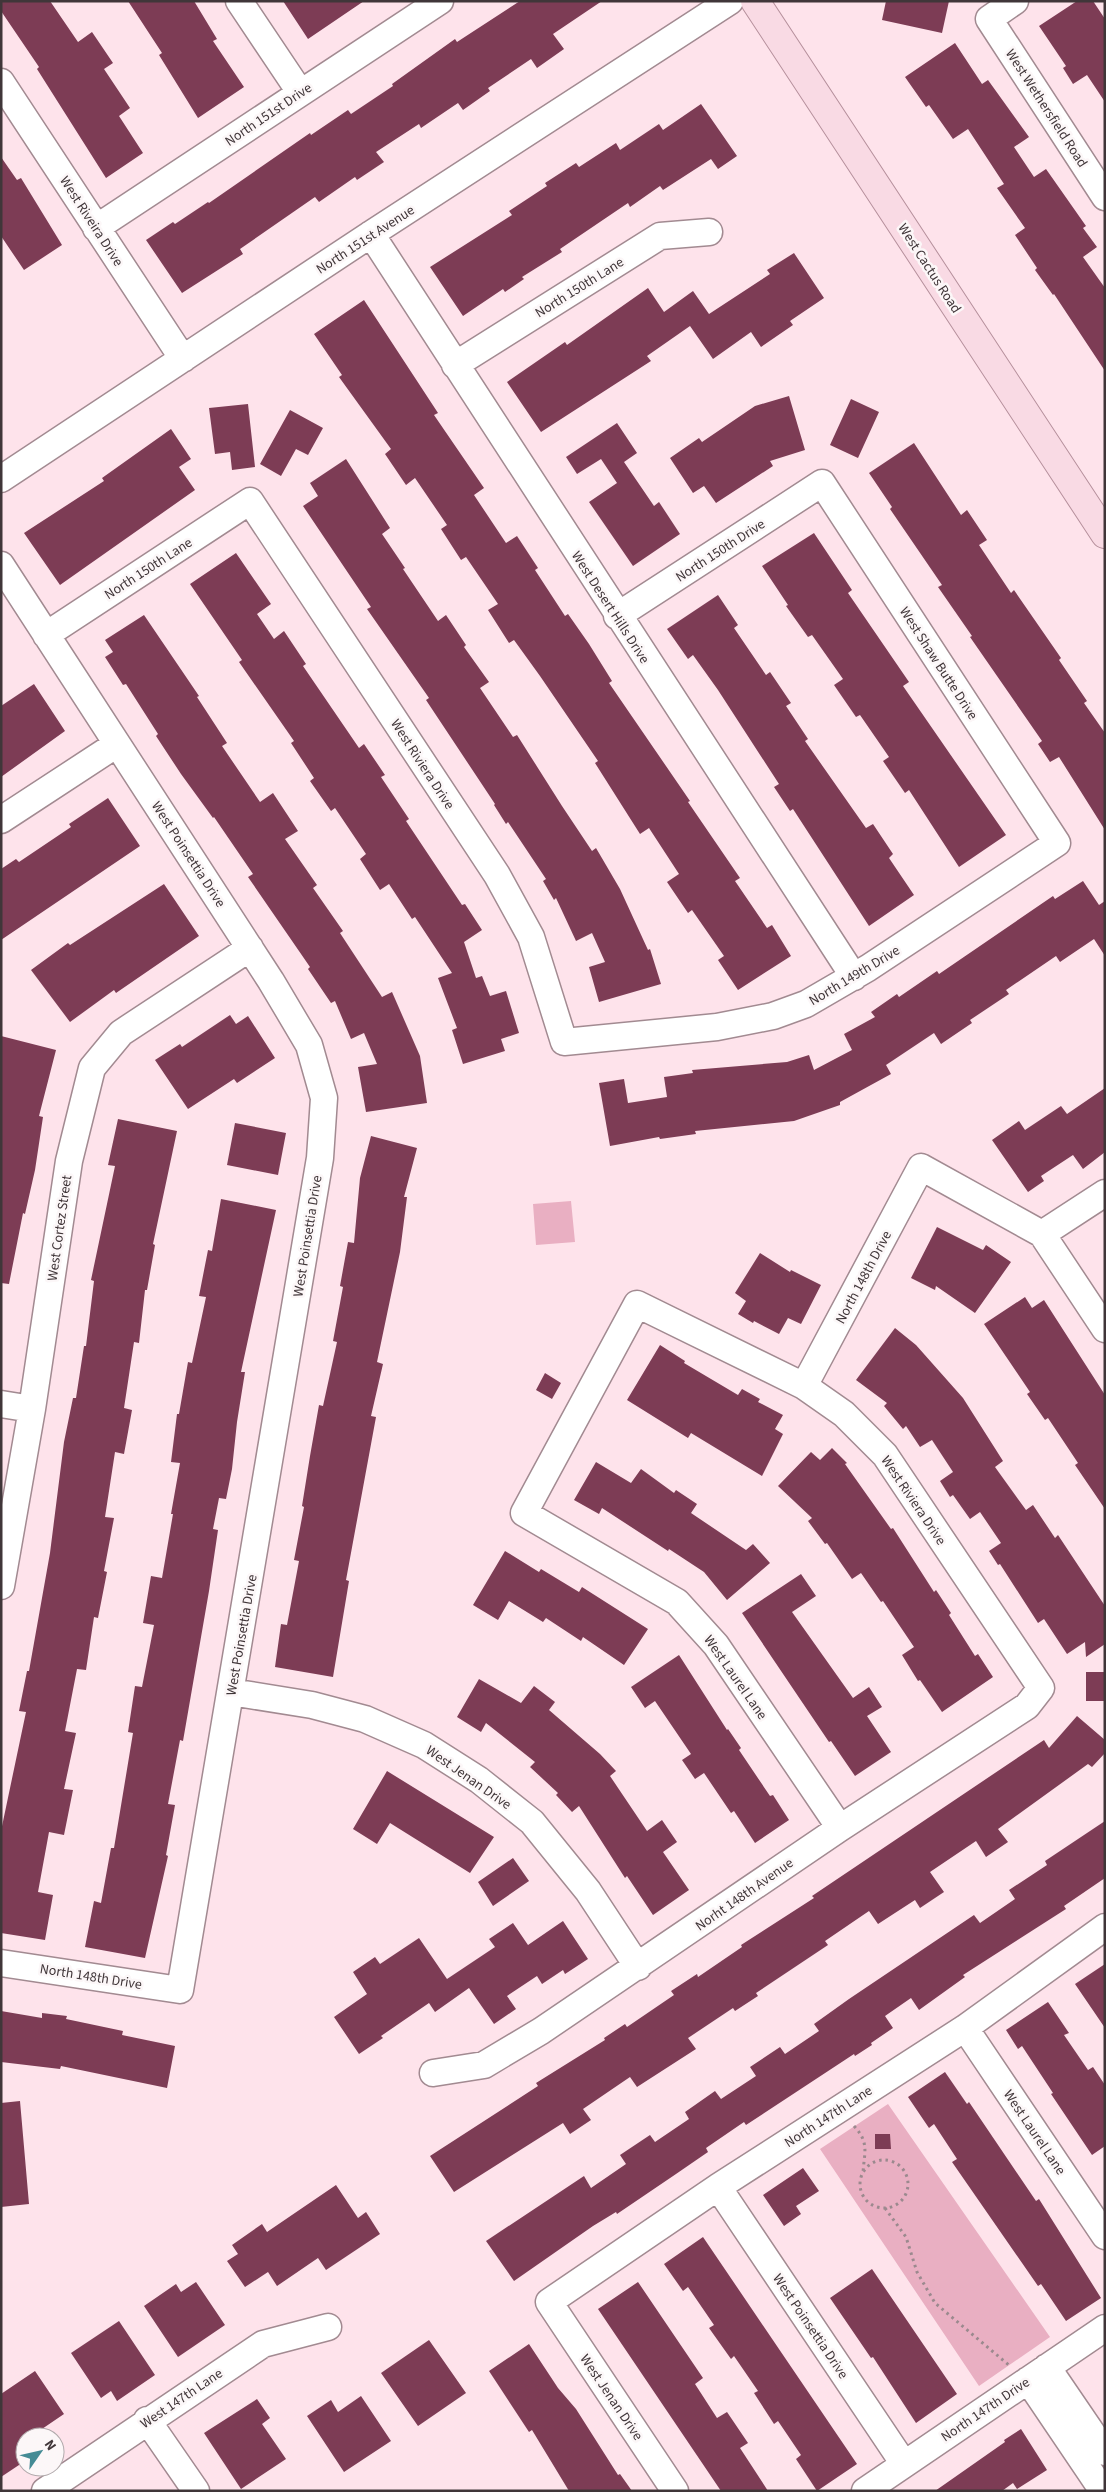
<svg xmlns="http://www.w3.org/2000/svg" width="1106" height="2492" viewBox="0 0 1106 2492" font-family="'Source Sans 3',sans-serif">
  <rect width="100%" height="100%" fill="#fee3eb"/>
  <path fill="#e9afc2" d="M571,1201L575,1242L536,1245L533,1204Z
    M888,2104L1050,2337L979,2386L820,2149Z"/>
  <path fill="#7d3c55" d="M1,1H50L78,42L92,32L113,63L104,69L130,108L119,116L143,153L106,178L37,69L39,67L1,11Z
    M128,1H194L217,39L213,41L244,87L198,118L159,55L162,53Z
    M283,1H364L308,39Z
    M520,1H602L553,34L564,49L537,68L531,59L488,88L490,91L463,110L458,103L421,128L419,124L376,152L384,162L357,180L355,177L319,202L315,197L240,249L243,254L182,293L146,240L173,222L175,224L208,202L209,203L310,133L311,135L348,110L351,114L393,86L392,84L455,39L457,42Z
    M886,1H949L942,33L882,20Z
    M1077,1H1093L1105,19V102L1087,75L1073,84L1063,68L1066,66L1039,26Z
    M955,43L982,84L988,80L1029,137L1014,147L1034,177L1046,169L1086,226L1083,228L1097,247L1083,257L1105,288V371L1054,294L1053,295L1035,270L1037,268L1015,235L1025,228L997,188L1004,184L968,129L953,139L929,105L926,107L905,77Z
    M701,104L737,156L718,169L711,159L663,190L660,186L630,207L628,203L560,249L562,252L522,277L524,279L505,292L503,289L463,316L430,267L512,215L509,211L547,186L545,183L576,163L579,167L616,143L620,150L659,124L663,130Z
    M1,157L17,180L21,178L62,245L24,270L1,236Z
    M794,253L824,298L790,321L793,325L761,347L751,332L713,359L690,326L647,356L651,361L541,432L507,382L565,342L567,345L648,288L664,312L693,291L709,314L770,274L767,270Z
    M364,300L438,413L434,415L484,488L474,495L506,543L517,536L538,568L535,570L565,616L568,614L589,644L612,681L609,683L690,801L688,802L740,878L735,881L767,928L772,925L791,956L738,990L718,960L724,956L692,910L688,913L667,882L679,874L649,828L640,834L595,763L598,761L540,676L514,640L509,643L488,610L498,604L466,557L461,560L441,529L447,525L415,478L406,485L385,454L391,449L339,377L342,375L314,334Z
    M789,396L805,450L770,461L773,466L716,503L704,486L693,493L670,458L699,438L702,442L755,406Z
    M851,399L879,412L858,458L830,445Z
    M248,404L255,467L232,470L230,452L215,454L209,408Z
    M290,410L323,428L308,455L296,449L281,476L260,464Z
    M617,423L637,453L624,462L654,506L659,502L680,534L633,566L589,502L617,483L601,459L577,474L566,457Z
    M171,429L191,459L179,467L195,490L60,585L24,533L104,481L102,478Z
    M914,443L961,515L967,510L987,540L979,545L1011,593L1014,590L1061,658L1059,660L1087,701L1084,703L1105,733V830L1059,757L1050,762L1038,744L1042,741L970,637L972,636L938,587L942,585L890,509L892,507L869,473Z
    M346,459L390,528L382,534L405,568L403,569L438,621L446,615L466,645L464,647L489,682L480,688L513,737L517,735L562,806L592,851L596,848L620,889L648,950L650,949L661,984L599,1002L589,967L605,962L592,933L576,941L556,898L554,900L543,881L546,879L508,822L506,824L494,805L495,804L426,700L429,698L367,609L371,607L303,506L318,496L310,483Z
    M814,533L852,590L848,593L909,682L903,686L1006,835L959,867L909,790L905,793L883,761L889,757L860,715L856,717L834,685L843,679L812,635L808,637L786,606L788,605L762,566Z
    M236,553L271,604L257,614L274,639L284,631L306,664L303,666L359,748L364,744L385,775L381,777L409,819L406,821L462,905L465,904L482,930L464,942L476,978L482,976L490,996L506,991L519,1033L501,1039L505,1051L463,1064L452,1030L457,1028L438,978L452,973L415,917L412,919L389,884L380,890L360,859L366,854L335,808L331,811L310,781L314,778L291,743L294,741L239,662L242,660L190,584Z
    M718,595L738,625L734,628L766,675L770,672L791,703L786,706L808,739L805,741L866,828L873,824L893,854L889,858L914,895L869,926L793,809L790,811L774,787L779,784L718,690L693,655L688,659L667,629Z
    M144,615L199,696L197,697L227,743L222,746L260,802L273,793L298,831L285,839L317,885L313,888L343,931L340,933L382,997L392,992L420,1056L427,1103L366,1112L358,1067L377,1064L364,1033L351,1039L335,1001L331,1003L308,969L310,967L248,877L253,874L214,817L213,818L181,774L156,736L158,734L126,684L123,685L105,657L113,652L105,640Z
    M34,684L65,731L1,777V706Z
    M108,798L140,846L1,940V869L16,859L19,862L71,827L69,824Z
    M1083,881L1099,905L1105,901V956L1094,939L1060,962L1056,956L1006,990L1009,994L970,1020L972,1023L941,1044L934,1033L886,1065L891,1074L840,1102V1105L794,1121L695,1131L696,1134L660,1139L659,1137L610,1146L599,1083L624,1079L628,1103L667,1097L664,1077L693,1073L692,1070L787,1062L809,1055L814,1070L852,1050L844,1034L875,1017L871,1012L897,994L899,997L937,971L939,974L1053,896L1055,899Z
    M164,884L199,936L116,993L114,990L70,1022L31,970L68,943L70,945Z
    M230,1015L236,1024L248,1016L275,1058L237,1083L234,1079L188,1109L155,1060L180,1044L182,1047Z
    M1,1036L56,1050L39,1116L43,1117L35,1170L25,1214L23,1213L9,1284L1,1283Z
    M1105,1088V1152L1083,1169L1073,1155L1041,1176L1044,1181L1028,1192L992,1140L1019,1121L1025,1130L1061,1106L1067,1114Z
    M118,1119L177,1131L153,1244L155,1245L147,1290H145L139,1343L134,1342L124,1408L132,1410L124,1454L115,1452L105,1517L114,1518L104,1571L107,1572L98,1618L94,1617L86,1670L77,1669L65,1731L76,1733L64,1789L73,1790L64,1835L49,1832L38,1892L53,1895L45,1940L1,1933V1831L26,1712L19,1711L27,1671H29L50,1553L64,1442L73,1398H76L84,1346H86L94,1281L91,1280L115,1166L108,1165Z
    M235,1123L286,1133L278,1175L227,1165Z
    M371,1136L417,1148L404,1197H407L400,1252L377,1362L383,1364L371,1416L376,1417L346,1580L349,1581L333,1677L275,1667L281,1624L287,1625L299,1561L294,1560L304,1507L302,1506L310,1456L319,1405L323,1406L337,1342L333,1341L343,1287L340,1286L348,1242L354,1243L360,1178Z
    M221,1199L276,1210L241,1372H245L237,1422L232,1469L226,1499L219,1498L213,1529L218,1530L209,1591L183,1741L180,1740L168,1804L175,1805L166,1855L168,1856L145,1958L85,1947L94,1901L101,1903L111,1848H114L133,1733L128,1732L135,1686L142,1687L154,1625L143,1623L151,1576L162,1578L173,1514H171L180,1463L171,1462L177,1414H179L188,1362L192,1363L206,1297L199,1296L208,1250L212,1251Z
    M937,1227L983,1250L986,1245L1011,1262L975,1313L936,1286L935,1290L911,1278Z
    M760,1253L790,1272L791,1270L821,1285L801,1324L788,1318L779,1334L754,1321L753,1323L738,1314L746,1301L735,1293Z
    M1025,1297L1032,1308L1044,1300L1105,1395V1509L1075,1465L1078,1463L1048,1418L1045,1420L1027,1394L1030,1392L984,1324Z
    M895,1328L916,1345L963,1398L1003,1461L995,1467L1026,1510L1033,1505L1055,1538L1058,1535L1105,1606V1644L1086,1657L1085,1642L1067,1654L1044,1619L1038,1623L1000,1564L998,1565L989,1551L1001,1543L980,1512L970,1519L953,1495L950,1497L940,1481L953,1472L932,1440L920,1447L906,1426L903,1429L884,1406L887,1403L856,1380Z
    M660,1345L685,1361L684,1363L738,1395L742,1389L760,1399L758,1402L783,1415L775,1429L783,1434L762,1476L691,1433L688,1438L627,1400Z
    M545,1373L561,1383L552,1399L536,1390Z
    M832,1448L847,1463L845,1464L891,1529L893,1528L934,1592L936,1590L951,1613L949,1615L975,1656L978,1654L993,1677L942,1712L920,1680L918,1681L902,1655L914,1647L883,1601L881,1602L861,1573L852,1579L827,1543L825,1544L808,1521L812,1518L778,1486L811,1452L820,1460Z
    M596,1462L631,1483L641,1469L674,1493L676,1490L697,1504L691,1513L746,1550L753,1544L770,1563L727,1600L704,1572L669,1549L668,1551L602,1508L599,1514L574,1500Z
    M505,1551L539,1572L541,1569L579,1592L582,1587L648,1629L624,1665L583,1637L581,1641L546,1618L543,1622L509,1601L498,1620L473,1605Z
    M801,1574L816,1596L792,1612L853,1698L869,1687L882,1707L867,1716L891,1752L855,1776L831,1741L829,1742L742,1613Z
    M679,1655L727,1730L728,1729L741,1748L739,1750L770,1796L773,1795L789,1820L755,1843L734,1811L731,1813L704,1773L695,1779L682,1760L691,1754L655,1701L645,1708L631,1687Z
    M1086,1672H1105V1701H1086Z
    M479,1679L521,1703L534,1686L555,1702L549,1710L600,1754L616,1771L610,1776L647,1831L662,1820L677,1842L663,1852L689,1890L653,1915L627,1876L625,1878L579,1806L572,1812L556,1795L558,1793L530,1767L535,1762L486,1723L481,1732L457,1717Z
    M1077,1716L1105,1740V1753L1092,1767L1088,1764L998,1829L1008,1842L986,1857L976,1841L930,1872L944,1892L920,1908L915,1900L878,1924L869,1911L825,1941L828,1945L756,1993L758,1996L735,2011L733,2008L688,2038L696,2049L637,2087L630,2077L583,2109L591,2120L570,2134L563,2123L454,2192L430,2156L538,2086L536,2083L605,2040L604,2038L625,2024L627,2027L674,1995L671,1991L697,1974L698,1977L742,1947L741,1945L814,1898L812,1896L1044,1740L1049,1748Z
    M387,1771L494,1837L470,1873L390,1823L377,1844L353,1829Z
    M1105,1821V1878L1064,1906L1066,1909L963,1975L965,1977L919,2010L911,1998L885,2016L893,2028L871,2043L872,2045L855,2056L854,2054L746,2125L744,2122L706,2148L708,2152L676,2174L617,2214L616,2212L593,2226L514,2281L486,2241L584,2176L591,2188L626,2164L620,2155L650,2135L655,2142L689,2119L685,2112L715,2091L721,2099L756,2076L750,2067L780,2047L785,2054L819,2031L814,2024L849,1999L974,1915L980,1923L1015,1899L1009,1890L1047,1865L1045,1861Z
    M513,1858L529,1881L493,1906L478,1882Z
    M563,1921L588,1959L565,1974L563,1970L542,1984L537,1976L507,1996L516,2009L494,2024L469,1988L435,2012L429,2003L381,2036L383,2038L359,2054L334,2017L367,1994L353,1972L375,1957L380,1964L419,1938L447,1979L495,1947L489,1939L513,1923L528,1945Z
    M1105,1964V2028L1075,1984Z
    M1048,2002L1069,2033L1064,2035L1088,2070L1093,2067L1105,2085V2146L1092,2155L1051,2094L1053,2093L1022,2046L1018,2049L1006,2030Z
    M1,2011L42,2018V2013L67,2016L66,2019L123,2031L122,2035L175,2046L167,2088L61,2066L60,2069L1,2062Z
    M945,2072L967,2104L969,2102L1036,2201L1039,2199L1101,2298L1066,2321L1041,2284L1038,2286L952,2162L957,2159L934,2124L929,2128L908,2097Z
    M20,2101L29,2204L1,2207V2103Z
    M875,2134H890L891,2149H875Z
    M803,2168L819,2191L796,2206L801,2214L784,2226L763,2195Z
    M336,2185L358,2218L366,2212L380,2234L326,2270L318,2258L277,2286L268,2272L245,2287L227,2261L238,2254L232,2245L262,2224L267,2232Z
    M703,2237L857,2464L817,2491L796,2459L801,2455L778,2421L774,2424L754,2393L758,2391L734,2356L731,2359L709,2328L714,2325L688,2287L683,2291L664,2264Z
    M872,2269L957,2394L916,2423L873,2357L871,2358L830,2298Z
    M196,2282L225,2325L178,2357L144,2306L176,2284L181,2292Z
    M638,2282L703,2378L695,2384L717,2418L727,2412L748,2443L740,2448L768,2491H721L598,2309Z
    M119,2321L155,2375L117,2401L111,2391L101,2398L71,2353Z
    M429,2340L466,2393L418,2426L381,2373Z
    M529,2344L558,2388L576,2409L618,2475L620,2474L632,2491H569L532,2430L529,2432L489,2371Z
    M35,2371L64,2414L39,2431L43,2437H25V2461L1,2477V2394Z
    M361,2396L391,2441L344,2472L307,2416L331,2400L338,2412Z
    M257,2399L270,2418L262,2424L286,2459L241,2489L204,2433Z
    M1021,2429L1047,2470L1017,2489L1013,2483L1002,2491H935L1005,2442L1004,2440Z"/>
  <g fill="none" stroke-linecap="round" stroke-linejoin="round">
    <g stroke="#a28a91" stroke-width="29">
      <path id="minor" d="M239,1L300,92
        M1015,1L989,19L1105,197
        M1,82L183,359
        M96,228L440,1
        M371,234L854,977
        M455,365L660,236L709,232
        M1,479L371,234L730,1
        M1,565L271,981L309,1045L324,1098L320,1158L180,1990L1,1963
        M46,635L250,501L497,875L531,937L564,1042L717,1027L773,1016L806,1004L868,968L1057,843L822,483L617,616
        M1,820L117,744
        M1042,1234L1105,1193
        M804,1386L921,1167L1042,1234L1105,1329
        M1,1404L32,1409
        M1,1586L32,1409L69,1161L92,1068L121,1033L250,948
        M231,1692L312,1705L365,1719L424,1745L479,1780L532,1822L588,1891L638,1967
        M965,2028L1105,2236
        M433,2073L484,2065L541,2031L840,1828L1027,1706L1041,1688L885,1455L844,1414L804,1386L637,1304L524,1513L677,1602L716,1645L840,1828
        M718,2187L904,2464
        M1047,2367L1105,2452
        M1028,2380L1103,2491
        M147,2420L196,2491
        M45,2491L263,2344L328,2327
        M675,2491L549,2302L718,2187L965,2028L1105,1927
        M865,2491L1105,2328"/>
    </g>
    <g stroke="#b6909c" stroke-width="30">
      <path id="major" d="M755,1L1105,534"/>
    </g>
    <path stroke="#9b898e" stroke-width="3" stroke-dasharray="2.5 4" stroke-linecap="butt" d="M854,2126C870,2143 864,2153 863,2173
      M860 2184a24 24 0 1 1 48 0a24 24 0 1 1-48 0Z
      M885,2208L906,2237L917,2272L935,2303L1010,2366"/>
    <use href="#minor" stroke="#fff" stroke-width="26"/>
    <use href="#major" stroke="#f9dae4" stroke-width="28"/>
  </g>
  <g text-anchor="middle" stroke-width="5" stroke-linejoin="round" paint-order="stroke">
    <g font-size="14" fill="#403639" stroke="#fcf7f8">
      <text transform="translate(1047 108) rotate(57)" y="5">West Wethersfield Road</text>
      <text transform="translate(268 114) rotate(-34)" y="5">North 151st Drive</text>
      <text transform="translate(92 221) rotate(57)" y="5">West Riveira Drive</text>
      <text transform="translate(365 239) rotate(-33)" y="5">North 151st Avenue</text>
      <text transform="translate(930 268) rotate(57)" y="5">West Cactus Road</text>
      <text transform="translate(579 287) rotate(-32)" y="5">North 150th Lane</text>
      <text transform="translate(720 550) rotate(-33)" y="5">North 150th Drive</text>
      <text transform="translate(148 568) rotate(-33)" y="5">North 150th Lane</text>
      <text transform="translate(611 607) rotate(57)" y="5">West Desert Hills Drive</text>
      <text transform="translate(939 663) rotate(57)" y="5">West Shaw Butte Drive</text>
      <text transform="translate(423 764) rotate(57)" y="5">West Riviera Drive</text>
      <text transform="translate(189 854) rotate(57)" y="5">West Poinsettia Drive</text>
      <text transform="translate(854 975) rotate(-31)" y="5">North 149th Drive</text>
      <text transform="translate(59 1228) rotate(-82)" y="5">West Cortez Street</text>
      <text transform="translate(307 1236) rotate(-81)" y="5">West Poinsettia Drive</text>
      <text transform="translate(863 1277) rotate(-62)" y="5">North 148th Drive</text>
      <text transform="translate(914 1500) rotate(56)" y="5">West Riviera Drive</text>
      <text transform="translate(241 1635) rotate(-80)" y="5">West Poinsettia Drive</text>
      <text transform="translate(736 1677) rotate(55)" y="5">West Laurel Lane</text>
      <text transform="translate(469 1777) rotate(35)" y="5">West Jenan Drive</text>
      <text transform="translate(744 1894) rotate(-35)" y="5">Norht 148th Avenue</text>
      <text transform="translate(91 1976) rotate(9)" y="5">North 148th Drive</text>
      <text transform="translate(828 2116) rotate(-33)" y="5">North 147th Lane</text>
      <text transform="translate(1035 2132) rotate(56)" y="5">West Laurel Lane</text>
      <text transform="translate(811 2326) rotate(56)" y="5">West Poinsettia Drive</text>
      <text transform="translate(612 2397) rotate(56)" y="5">West Jenan Drive</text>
      <text transform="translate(181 2398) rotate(-34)" y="5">West 147th Lane</text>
      <text transform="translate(985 2409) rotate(-34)" y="5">North 147th Drive</text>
    </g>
  </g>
  <rect width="1106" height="2492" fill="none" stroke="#403639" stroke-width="5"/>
  <g transform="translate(40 2452) rotate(56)"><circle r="24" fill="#fcf7f8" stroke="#b1aaac"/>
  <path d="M0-4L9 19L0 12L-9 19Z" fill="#458b95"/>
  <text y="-8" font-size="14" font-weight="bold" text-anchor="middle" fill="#403639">N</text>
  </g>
</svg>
